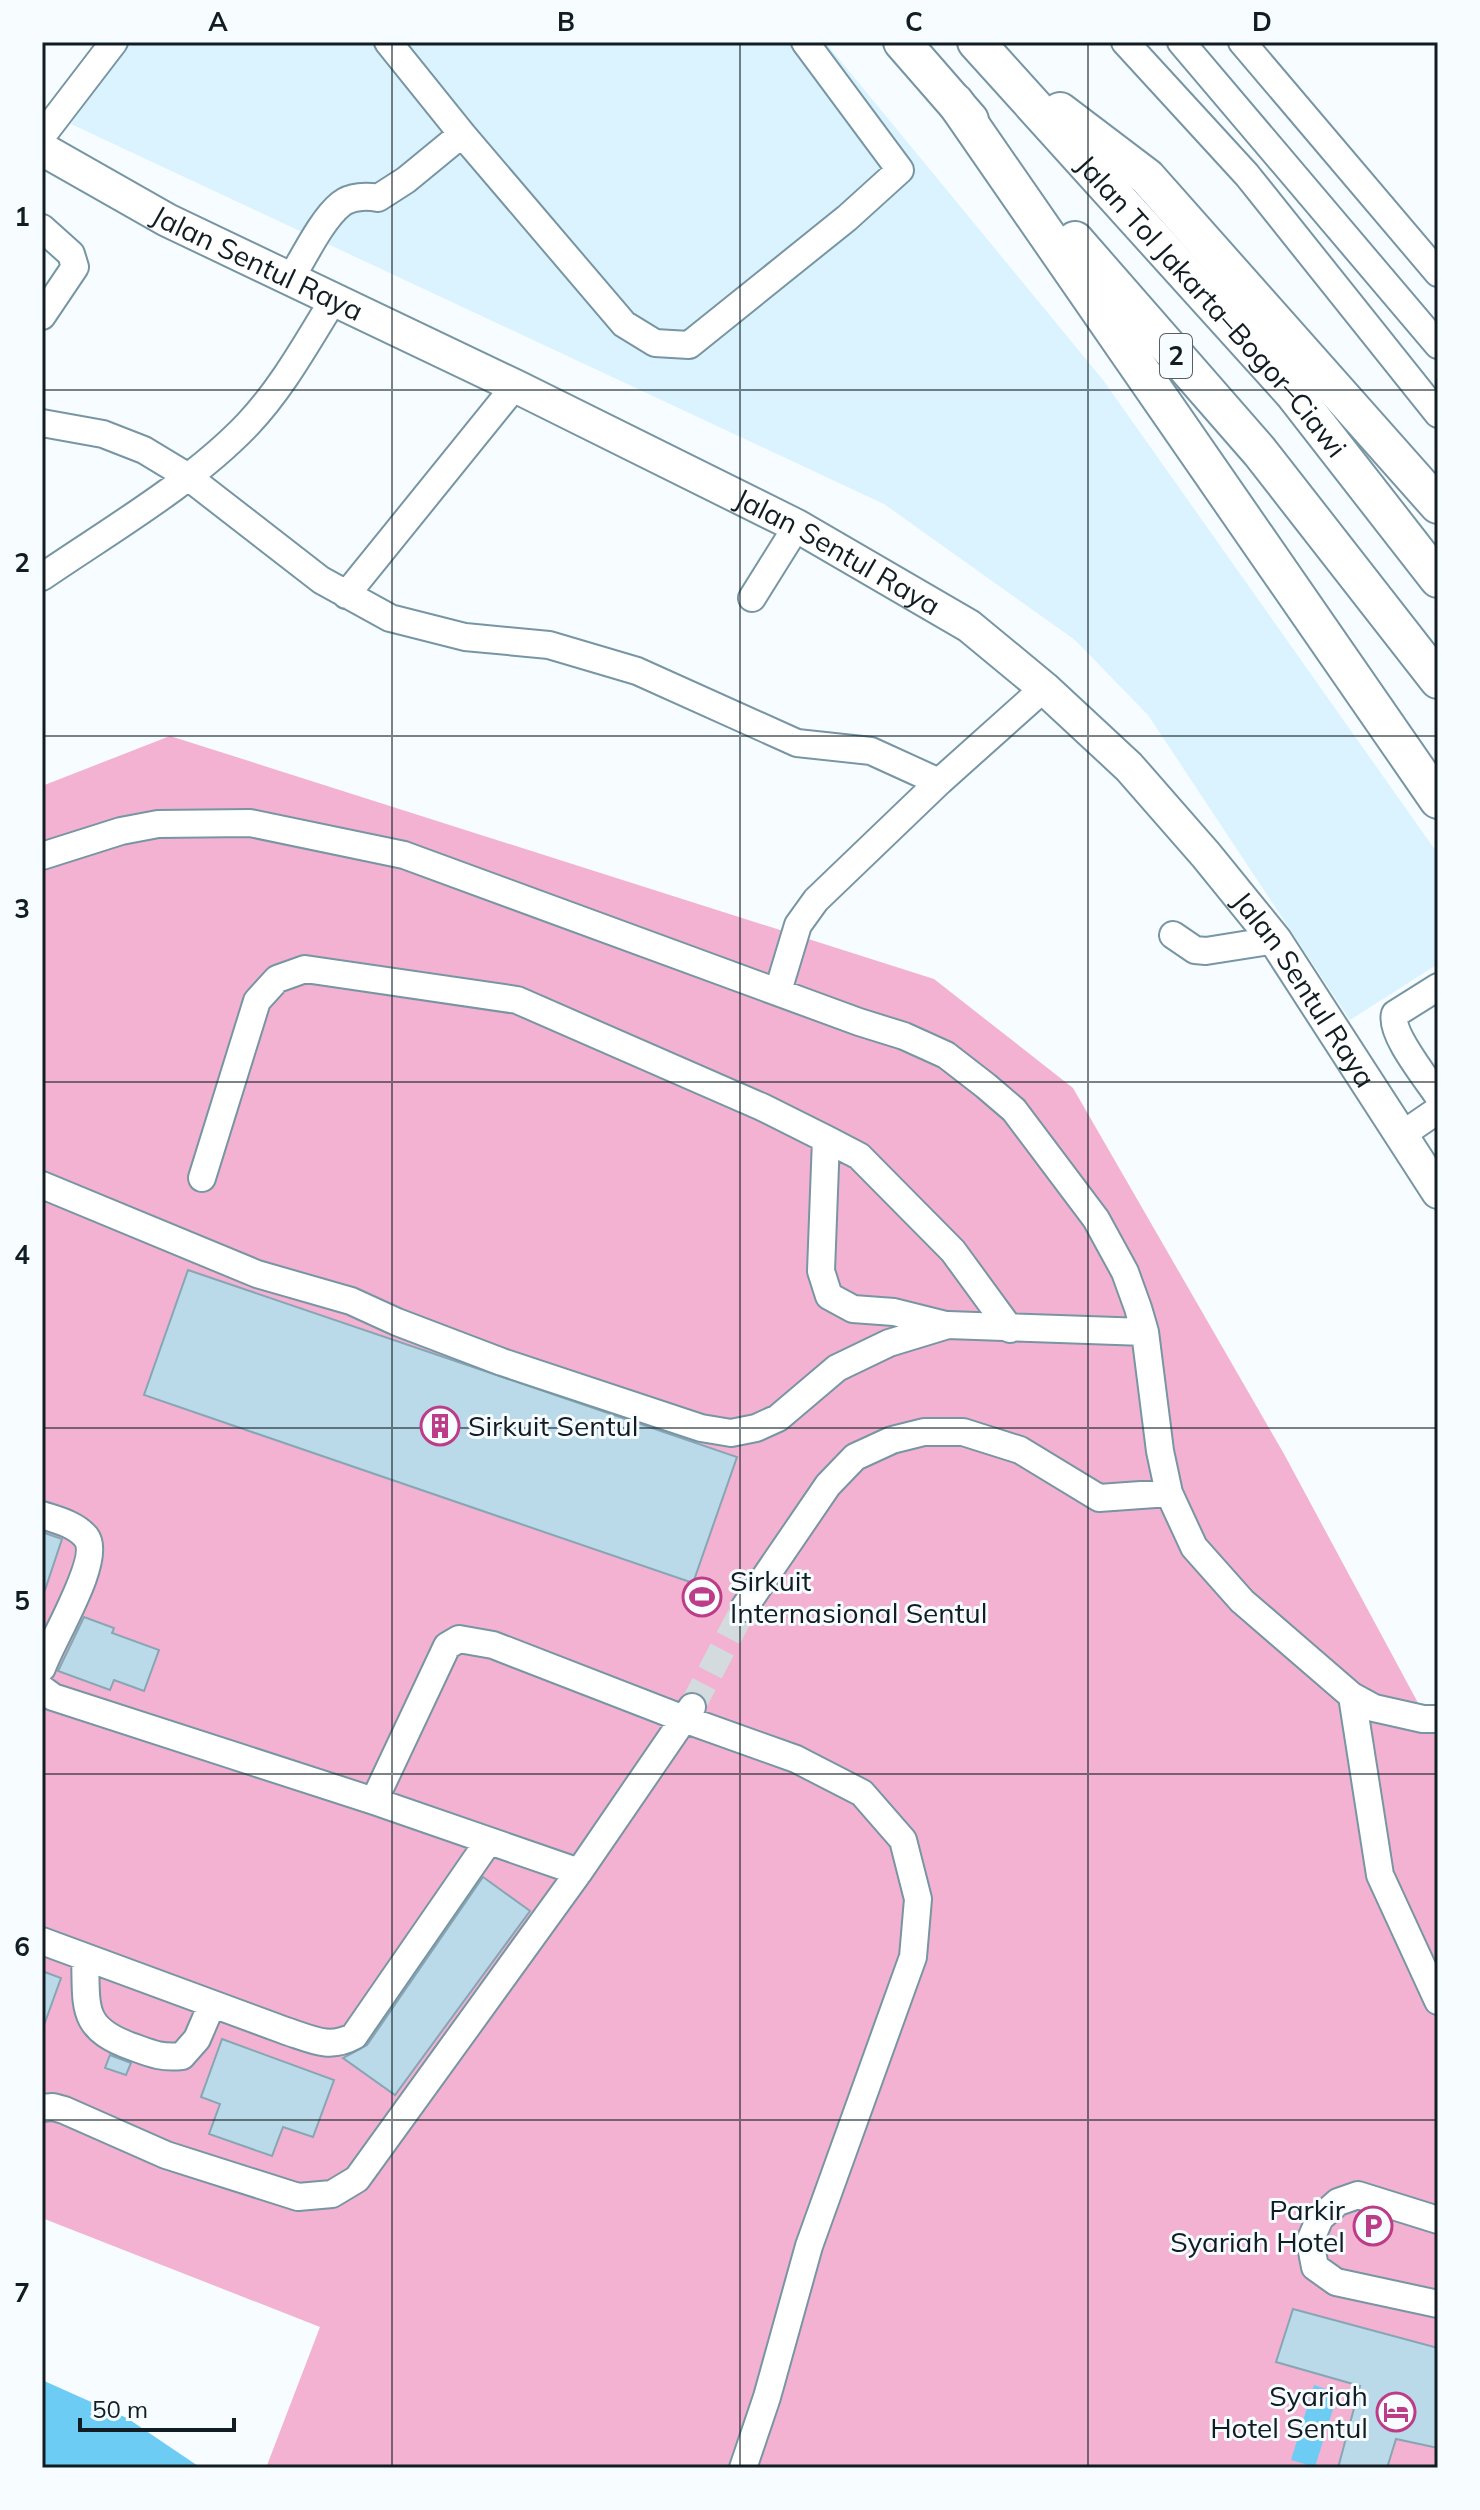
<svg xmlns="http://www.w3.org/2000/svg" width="1480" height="2510" viewBox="0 0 1480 2510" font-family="Mulish,sans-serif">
  <rect width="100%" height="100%" fill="#f6fcff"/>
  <path fill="#daf3fe" d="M129,42H825L1103,380L1438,854V964L1350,1020L1148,715L1075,640L884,504L71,124Z"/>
  <path fill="#f3b2d1" d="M170,736L934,979L1073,1088L1284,1454L1438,1740V2468H266L320,2327L42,2218V786Z"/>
  <path fill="#6dccf4" d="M42,2380L127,2418L201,2468H42Z
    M1314,2385L1338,2393L1315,2467L1291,2460Z"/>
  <path fill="#badae9" stroke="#87a6b4" stroke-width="2" d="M188,1270L737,1457L693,1583L144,1395Z
    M42,1532L62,1539L45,1590H42Z
    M84,1617L114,1628L112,1633L159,1650L144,1691L114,1680L110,1690L58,1671Z
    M483,1877L530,1911L395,2095L343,2058L367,2045Z
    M42,1971L61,1978L44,2025H42Z
    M222,2039L334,2080L313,2137L283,2127L272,2156L209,2134L220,2104L201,2097Z
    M110,2055L131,2063L126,2075L105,2068Z
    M1293,2309L1438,2348V2448L1396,2439L1387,2468H1338L1360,2386L1276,2362Z"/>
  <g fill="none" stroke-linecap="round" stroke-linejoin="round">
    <path stroke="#d4dbde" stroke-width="26" stroke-dasharray="26 13" stroke-linecap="butt" d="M692,1707L744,1608"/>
    <g stroke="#7795a3" stroke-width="30">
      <path id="minor" d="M388,42L462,134
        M1125,42L1247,175L1438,414
        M1181,42L1438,345
        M1242,42L1438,273
        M42,136L114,42
        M42,228L71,254L75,267L42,316
        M291,278C304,257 322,219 341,204C351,196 367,196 378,198L406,180L462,134L624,324L655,343L689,345L847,218L900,170L805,42
        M42,423L103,434L144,450L187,476L321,580L390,618L465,637L549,645L637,671L797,743L871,751L939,782
        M42,577C109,531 192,483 248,424C283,387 307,342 334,299
        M346,595L515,386
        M752,598L797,526
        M42,856L121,831L158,824L250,823L404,855L859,1022L904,1036L946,1055L986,1086L1014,1110L1096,1219L1125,1272L1138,1308L1145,1332L1160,1451L1169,1493L1194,1547L1242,1601L1352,1696L1374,1708L1423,1719H1438
        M1173,935L1195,950L1206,951L1275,940
        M1438,987L1395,1014C1389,1033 1427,1079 1438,1096
        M778,991L798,925L816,900L939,782L1044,688
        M1403,1134L1438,1110
        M826,1139L821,1271L829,1296L853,1309L894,1312L946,1325
        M202,1178L257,1001L277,979L305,969L517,1000L762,1107L826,1139L859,1156L953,1251L1010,1329
        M42,1185L257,1274L351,1301L397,1322L502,1362L701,1428L731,1433L756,1428L778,1418L837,1368L889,1343L948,1325L1145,1332
        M42,1515C57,1520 75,1524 86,1537C103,1559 51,1641 42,1668
        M744,1608L828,1485L855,1457L892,1440L924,1432H963L1020,1450L1099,1498L1169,1493
        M42,1689L53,1697L374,1801L579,1872
        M1352,1696L1380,1875L1438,2001
        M374,1801L447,1646L459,1639L493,1645L684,1719L796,1759L862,1793L903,1840L918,1899L913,1957L809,2246L767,2397L743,2468
        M42,1941L286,2031C311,2039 329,2050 354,2036L488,1842
        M85,1957C87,2007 79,2028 133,2047C152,2054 161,2058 182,2056L197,2039L212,2004
        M42,2108L53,2107L64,2110L166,2155L298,2197L332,2194L357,2179L579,1872L692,1707
        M1438,2220L1358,2195L1338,2202L1320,2218L1310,2241L1315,2267L1336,2282L1438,2304"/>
    </g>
    <g stroke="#7795a3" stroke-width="36">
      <g id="major">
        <path id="s1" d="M42,149L167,220L515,386L797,526L969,626L1044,688L1129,767L1206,855L1275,940L1438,1192"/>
      </g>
    </g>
    <g stroke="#7795a3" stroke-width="40">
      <g id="highway">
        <path d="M902,42L970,120"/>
        <path id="s2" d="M976,42L1293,393L1438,579"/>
        <path d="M955,102L1438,800"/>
        <path d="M1060,111L1147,177L1438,505"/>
        <path d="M1075,240L1260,452L1438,680"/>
      </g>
    </g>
    <use href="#minor" stroke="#fff" stroke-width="26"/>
    <use href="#major" stroke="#fff" stroke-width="32"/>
    <use href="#highway" stroke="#fff" stroke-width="36"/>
  </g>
  <path fill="none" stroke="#111d22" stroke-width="2" stroke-opacity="0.55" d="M392,42V2468M740,42V2468M1088,42V2468M42,390H1438M42,736H1438M42,1082H1438M42,1428H1438M42,1774H1438M42,2120H1438"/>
  <defs>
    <g id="building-ring" transform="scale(2)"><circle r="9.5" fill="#f6fcff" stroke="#bd3c87" stroke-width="1.5"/><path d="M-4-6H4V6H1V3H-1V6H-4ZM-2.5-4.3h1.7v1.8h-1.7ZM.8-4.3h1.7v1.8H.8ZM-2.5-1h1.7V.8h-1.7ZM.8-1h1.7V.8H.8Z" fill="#bd3c87"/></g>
    <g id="stadium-ring" transform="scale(2)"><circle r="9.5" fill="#f6fcff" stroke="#bd3c87" stroke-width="1.5"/><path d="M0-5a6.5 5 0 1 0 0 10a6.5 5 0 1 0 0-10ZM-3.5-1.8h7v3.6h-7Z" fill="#bd3c87"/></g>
    <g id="parking-ring" transform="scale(2)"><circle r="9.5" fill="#f6fcff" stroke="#bd3c87" stroke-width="1.5"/><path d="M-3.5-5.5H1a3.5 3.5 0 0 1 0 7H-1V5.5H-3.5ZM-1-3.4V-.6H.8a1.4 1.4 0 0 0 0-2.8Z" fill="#bd3c87"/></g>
    <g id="hotel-ring" transform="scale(2)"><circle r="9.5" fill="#f6fcff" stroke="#bd3c87" stroke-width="1.5"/><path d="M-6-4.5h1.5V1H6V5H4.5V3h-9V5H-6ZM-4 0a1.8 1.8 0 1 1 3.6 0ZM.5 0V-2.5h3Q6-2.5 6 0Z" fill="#bd3c87"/></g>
  </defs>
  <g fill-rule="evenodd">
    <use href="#building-ring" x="440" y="1426"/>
    <use href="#stadium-ring" x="702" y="1597"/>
    <use href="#parking-ring" x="1373" y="2226"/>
    <use href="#hotel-ring" x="1396" y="2412"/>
  </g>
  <g text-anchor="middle" stroke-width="6" stroke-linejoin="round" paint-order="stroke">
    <rect fill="#f6fcff" stroke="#566064" stroke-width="2" x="1160" y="334" width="32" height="44" rx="6"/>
    <g font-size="26" font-weight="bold" fill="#111d22">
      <text x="1176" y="365">2</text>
    </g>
    <g font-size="28" fill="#111d22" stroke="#f6fcff">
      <text dy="10" stroke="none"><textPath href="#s1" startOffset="244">Jalan Sentul Raya</textPath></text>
      <text dy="10" stroke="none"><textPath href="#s2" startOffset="354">Jalan Tol Jakarta–Bogor–Ciawi</textPath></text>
      <text dy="10" stroke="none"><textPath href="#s1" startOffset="892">Jalan Sentul Raya</textPath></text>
      <text dy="10" stroke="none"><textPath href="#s1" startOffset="1540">Jalan Sentul Raya</textPath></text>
    </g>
    <g font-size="28" fill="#111d22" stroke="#f6fcff" text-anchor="start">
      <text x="468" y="1436">Sirkuit Sentul</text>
      <text x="730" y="1591">Sirkuit<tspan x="730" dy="32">Internasional Sentul</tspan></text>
      <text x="1345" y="2220" text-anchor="end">Parkir<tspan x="1345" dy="32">Syariah Hotel</tspan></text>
      <text x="1368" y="2406" text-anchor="end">Syariah<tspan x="1368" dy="32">Hotel Sentul</tspan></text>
    </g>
  </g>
  <rect width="1480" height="2510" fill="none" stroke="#f6fcff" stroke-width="88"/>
  <path d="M80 2418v12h154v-12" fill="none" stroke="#111d22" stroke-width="4"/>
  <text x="92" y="2418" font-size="24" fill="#111d22" stroke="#f6fcff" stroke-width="6" paint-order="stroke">50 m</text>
  <rect x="44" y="44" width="1392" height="2422" fill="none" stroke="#111d22" stroke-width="3"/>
  <g font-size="26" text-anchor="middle" font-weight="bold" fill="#111d22">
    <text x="218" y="31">A</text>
    <text x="566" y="31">B</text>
    <text x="914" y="31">C</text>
    <text x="1262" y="31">D</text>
    <text x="22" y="226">1</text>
    <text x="22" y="572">2</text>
    <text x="22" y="918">3</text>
    <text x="22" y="1264">4</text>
    <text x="22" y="1610">5</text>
    <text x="22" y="1956">6</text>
    <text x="22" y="2302">7</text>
  </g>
</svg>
